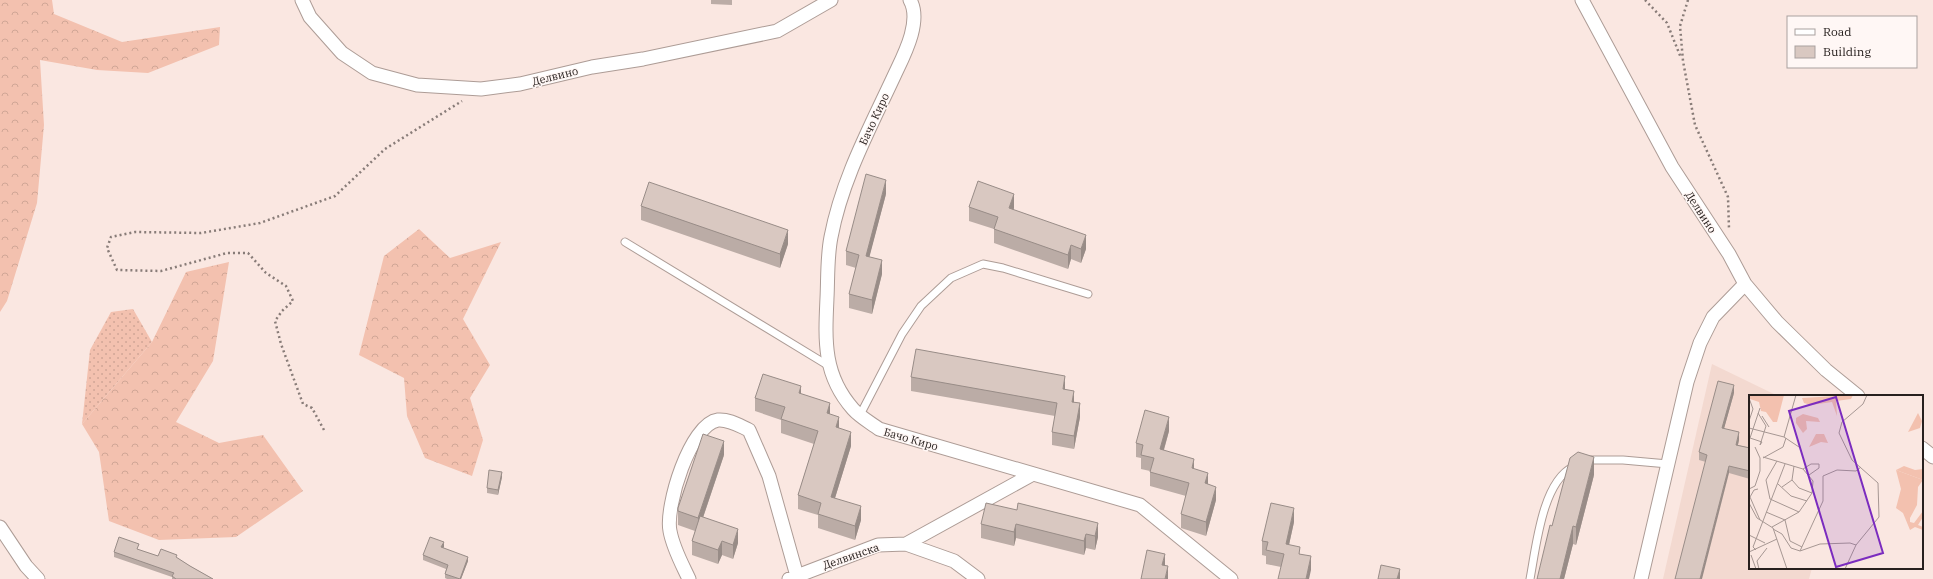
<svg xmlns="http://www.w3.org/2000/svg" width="1933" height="579" viewBox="0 0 1933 579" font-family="'IBM Plex Serif',serif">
  <defs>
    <pattern id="grass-dots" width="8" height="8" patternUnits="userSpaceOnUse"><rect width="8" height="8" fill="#f3c1af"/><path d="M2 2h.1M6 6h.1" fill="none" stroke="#d0a696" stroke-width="1.8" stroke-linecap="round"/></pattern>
    <pattern id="forest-crowns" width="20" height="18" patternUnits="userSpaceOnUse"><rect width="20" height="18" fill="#f3c1af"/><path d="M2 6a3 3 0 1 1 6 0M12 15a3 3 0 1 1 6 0" fill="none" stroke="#d0a696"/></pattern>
  </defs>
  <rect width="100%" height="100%" fill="#fae7e1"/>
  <path fill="#f3d9d0" d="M1712,364L1778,396H1750V568H1812L1809,579H1663Z"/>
  <path fill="url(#grass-dots)" d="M133,309L152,342L82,424L90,350L111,312Z"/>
  <path fill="url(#forest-crowns)" d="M0,0H52L54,14L122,42L220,27L219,45L148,73L97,70L40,60L44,125L37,203L7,301L0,312Z
    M419,229L450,258L501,242L463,319L490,365L470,398L483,440L472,476L425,458L407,416L404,378L359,355L384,256Z
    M229,262L213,361L176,422L219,443L263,435L303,491L236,537L159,540L109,521L99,452L82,424L152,342L186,272Z"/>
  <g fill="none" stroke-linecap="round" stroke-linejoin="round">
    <g stroke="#ad9c96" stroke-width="9">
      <path id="lane" d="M625,242L829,366
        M860,415L902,334L921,306L951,278L983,264L1003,268L1088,294
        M1587,462L1591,460H1623L1668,464
        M1530,579C1536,548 1542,482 1573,467"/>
    </g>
    <g stroke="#ad9c96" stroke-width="15">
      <path id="street" d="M302,0L310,17L342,53L372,73L417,85L481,89L520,84L592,67L643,59L777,31L831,0
        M910,0C922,21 904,55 895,74C870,128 842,179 831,237C827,257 828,278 827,298C825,341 823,375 853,409C860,417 871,423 879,429L1140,505L1231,579
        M1582,0L1672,167L1729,254L1745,284L1777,322L1826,370L1858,396
        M1922,448L1933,457
        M0,527L26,566L38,579
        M906,544L1033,474
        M689,579C682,564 673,548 670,531C665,507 690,424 718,420C729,419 740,426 749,430L769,476L797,576
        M789,579L878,545L906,544L954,561L978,579
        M1641,579L1687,382L1700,343L1713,317L1745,284"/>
    </g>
    <path stroke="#887c78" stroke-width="2.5" stroke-dasharray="2 3" stroke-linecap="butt" d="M1645,0L1667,23L1681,58
      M1688,0L1680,26L1683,61L1695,125L1728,197L1729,229
      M324,430L312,408L303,404L281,344L275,321L282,311L293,301L286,286L266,273L248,253H227L161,271L117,270L107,248L111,237L135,232L201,233L260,223L335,196L385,149L462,101"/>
    <use href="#lane" stroke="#fff" stroke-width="7"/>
    <use href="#street" stroke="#fff" stroke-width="13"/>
  </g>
  <path fill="#bbaca6" d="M711,0H732V5L711,4Z
    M886,194L869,257L882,274L872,314L849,308V294L856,268L846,265V251Z
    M641,206L788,244L780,268L641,220Z
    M969,207L1014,208L1013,210L1086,249L1081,263L1071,259L1068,269L994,243V229L969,221Z
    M911,377L1065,390L1074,402L1080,417L1074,449L1052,445V432L1055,416L911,391Z
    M1734,393L1724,428L1739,440L1738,445L1750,448V479L1729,473L1706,462L1699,460V452Z
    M801,394L830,414L851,446L835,498L861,520L855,540L818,528V515L798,509V495L814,444L781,433V420L755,411V398Z
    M1169,431L1164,450L1194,469L1208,484L1216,500L1206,536L1181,528V514L1186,496L1150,486V471L1141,469V458L1136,457V443Z
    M724,455L703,518L738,543L733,559L722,555L718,564L692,555V541L695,531L678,525V508Z
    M1594,475L1576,545L1573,544L1564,579H1537Z
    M502,477L498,495L487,493V488Z
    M1017,510L1098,537L1095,550L1086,548L1084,555L1016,538L1014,546L981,538V524Z
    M1294,522L1289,545L1300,554L1311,570L1281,567L1266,564V556L1262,555V541Z
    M444,547L443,548L468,561L461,579H447L445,578V574L446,569L423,560V555Z
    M139,550L158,556L177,558L190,566L213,579H172V577L114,557V552Z"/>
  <path fill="#988c87" d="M886,180V194L866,270V256Z
    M1014,194V208L1009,222V208Z
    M788,230V244L780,268V254Z
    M1086,235V249L1081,263V249Z
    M1071,245V259L1068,269V255Z
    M882,260V274L872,314V300Z
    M1065,376V390L1063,389Z
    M1734,385V393L1722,436V428Z
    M801,386V400L799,393Z
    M1074,391V405L1072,402Z
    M830,403V417L827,413Z
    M1080,403V417L1074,449V436Z
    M839,417V431L836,427Z
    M1169,417V431L1160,463V449Z
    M851,432V446L831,511V497Z
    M1739,432V440L1736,452V445Z
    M724,441V455L698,532V518Z
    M1594,457V475L1576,545V527Z
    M1194,459V473L1192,468Z
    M1729,466V473L1702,579H1700Z
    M502,472V477L498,495V490Z
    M1208,473V487L1205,483Z
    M1216,487V500L1206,536V522Z
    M861,506V520L855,540V526Z
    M1294,508V522L1286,558V544Z
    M1098,523V537L1095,550V536Z
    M1016,524V538L1014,546V532Z
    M1573,526V544L1564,579H1560Z
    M738,529V543L733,559V545Z
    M1086,534V548L1084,555V541Z
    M722,541V555L718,564V550Z
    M444,542V547L441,551V547Z
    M1165,554V568L1162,565Z
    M1311,556V570L1309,579H1306Z
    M468,557V561L461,579H460Z
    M1168,566V579H1165Z
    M1400,569V579H1397Z"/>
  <path fill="#d9c8c1" stroke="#988c87" d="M866,174L886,180L866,256L882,260L872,300L849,294L859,255L846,251Z
    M978,181L1014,194L1009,208L1086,235L1081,249L1071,245L1068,255L994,229L998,217L969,207Z
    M649,182L788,230L780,254L641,206Z
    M916,349L1065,376L1063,389L1074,391L1072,402L1080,403L1074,436L1052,432L1057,403L911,377Z
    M763,374L801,386L799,393L830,403L827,413L839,417L836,427L851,432L831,497L861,506L855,526L818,514L821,503L798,495L818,431L781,419L785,407L755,398Z
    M1718,381L1734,385L1722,428L1739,432L1736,445L1750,448V471L1729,466L1700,579H1675L1707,455L1699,452Z
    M1145,410L1169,417L1160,449L1194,459L1192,468L1208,473L1205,483L1216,487L1206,522L1181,514L1189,483L1150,472L1154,458L1141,455L1143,445L1136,443Z
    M703,434L724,441L698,518L678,511V508Z
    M1578,452L1594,457L1576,527L1573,526L1560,579H1537L1550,525L1552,526L1570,458Z
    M489,470L502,472L498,490L487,488Z
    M986,503L1017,510L1018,503L1098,523L1095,536L1086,534L1084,541L1016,524L1014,532L981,524Z
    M1271,503L1294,508L1286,544L1300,547L1299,554L1311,556L1306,579H1278L1284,554L1266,550L1268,542L1262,541Z
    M700,516L738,529L733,545L722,541L718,550L692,541Z
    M119,537L139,544L137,549L158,556L161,549L177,555L176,557L190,566L213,579H176L172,576L174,573L114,552Z
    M430,537L444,542L441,547L468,557L460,579L445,574L448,565L423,555Z
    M1147,550L1165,554L1162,565L1168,566L1165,579H1141Z
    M1381,565L1400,569L1397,579H1378Z"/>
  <g text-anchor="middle" stroke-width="3" stroke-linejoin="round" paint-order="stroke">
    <g font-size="11" fill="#27201e" stroke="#fff7f5">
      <text transform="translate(555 76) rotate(-14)" y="4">Делвино</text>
      <text transform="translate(874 119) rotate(-65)" y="4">Бачо Киро</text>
      <text transform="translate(1701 212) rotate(57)" y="4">Делвино</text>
      <text transform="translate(911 439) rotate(16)" y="4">Бачо Киро</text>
      <text transform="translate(851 556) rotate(-19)" y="4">Делвинска</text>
    </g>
  </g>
  <g transform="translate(1749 395)">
    <rect width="174" height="174" fill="#fae7e1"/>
    <path d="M147,75L174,85L169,92L168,110L161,123V127L165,128L174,116V122L169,130L174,132V135L166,132L161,135L154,118L147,113L152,94Z" fill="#f3c1af"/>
    <path d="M0,0H35L28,27H24L17,17L12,16L10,7L1,4ZM104,0L102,4L87,6L88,21L83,7L62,10L55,8L53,3ZM169,18L173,26L171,33L159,37ZM54,19L69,23L71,27L57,26L58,34L54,38L47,28V23ZM67,39H75L79,48L72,47L60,52ZM155,71L166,75L174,74V85L147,75Z" fill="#f3c1af"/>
    <path fill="none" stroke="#a69793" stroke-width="1" d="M0,3L4,14L0,26M9,18L17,31L11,50M13,21L20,32M0,33L35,42L50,52M35,42L47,0M1,43L11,13M1,43L13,47L11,50M14,62L54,74M14,63L34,52L37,43M28,66L17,85L21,104L50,117M45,71L43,85L50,93L63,98M54,74L62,69H70V73L60,80M29,89L42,101L58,106M33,92L43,85M0,94L6,91L11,76V63L6,52M9,94L5,95L1,102L11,125M0,108L8,123L24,133L38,174M17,117L36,125L41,146L53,152M23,132L50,117L63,98L64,86L54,74M24,134L33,139L42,153L51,156L74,106V81L88,75L107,76L112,72M0,140L16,148M7,155L4,152L36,69M51,156L71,149L101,148L107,150M0,157L28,144M2,160L7,174M10,174L8,166L18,153M96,174L107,150L130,122L129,88L103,65L90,38L93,27L114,9L118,0"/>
    <path fill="#7b2cbf" fill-opacity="0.15" stroke="#7b2cbf" stroke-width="2" d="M87,2L134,158L87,172L40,16Z"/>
    <rect width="174" height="174" fill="none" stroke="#27201e" stroke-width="2"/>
  </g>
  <rect x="1787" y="16" width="130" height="52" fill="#fff7f5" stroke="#a9a19f"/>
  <rect x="1795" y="29" width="20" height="6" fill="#ffffff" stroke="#a9a19f"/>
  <text x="1823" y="36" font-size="12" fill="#27201e">Road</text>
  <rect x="1795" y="46" width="20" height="12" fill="#d9c8c1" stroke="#a9a19f"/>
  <text x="1823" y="56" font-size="12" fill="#27201e">Building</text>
</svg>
